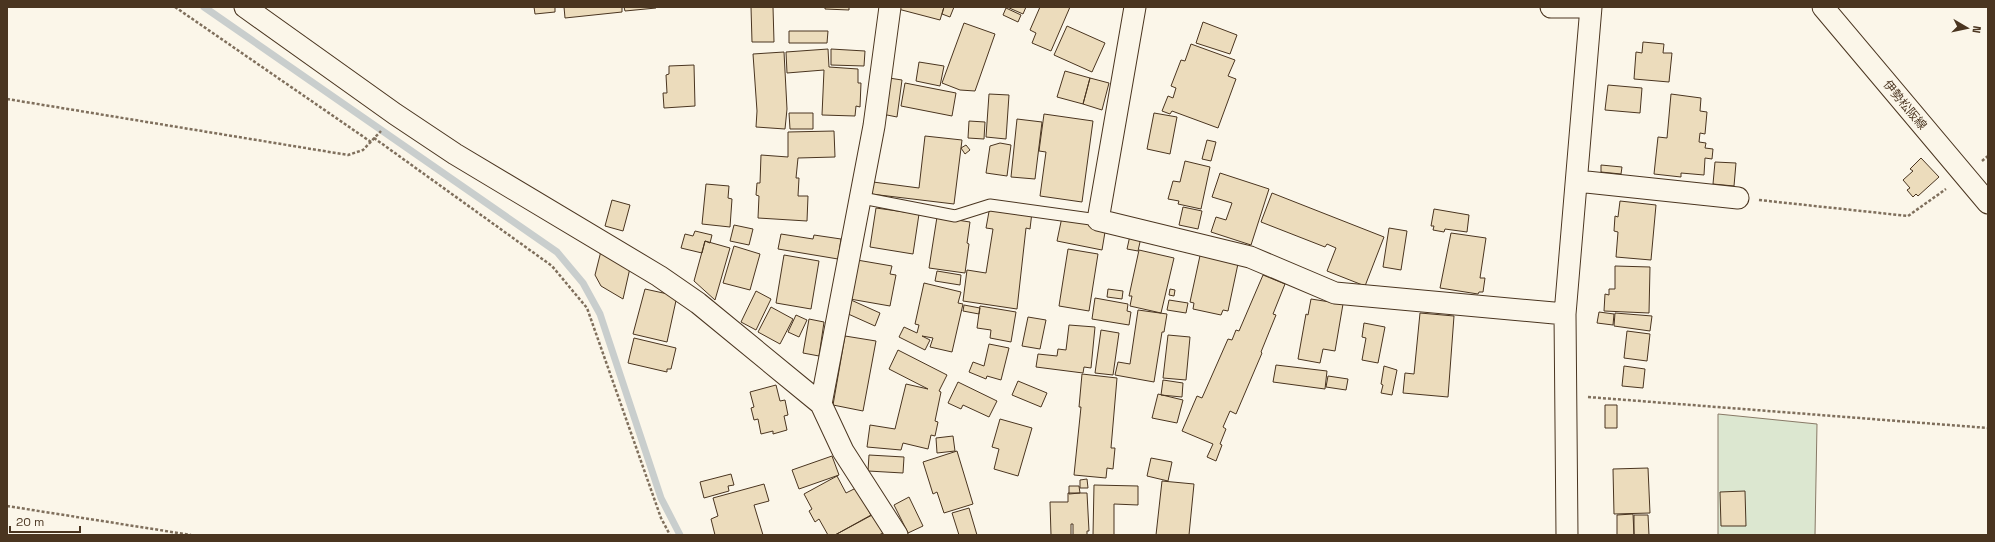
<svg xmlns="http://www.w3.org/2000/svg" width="1995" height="542" viewBox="0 0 1995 542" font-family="'Space Grotesk','Noto Sans JP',sans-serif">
  <rect width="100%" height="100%" fill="#fbf6e9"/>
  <path fill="#dce7d0" stroke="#887966" d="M1718,414L1817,424L1815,535H1718Z"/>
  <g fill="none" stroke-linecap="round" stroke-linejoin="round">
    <path stroke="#c9cecd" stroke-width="7" d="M204,7L557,252L583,283L600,314L661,498L680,535"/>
  </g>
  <path fill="#ecdcbc" stroke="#4a3520" d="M534,7H555V12L535,14Z
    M564,7H622V12L565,18Z
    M624,7H656V8L625,11Z
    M751,7H773L774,42H752Z
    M825,7H849V10L825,9Z
    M898,7H944L940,20L898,9Z
    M944,7H954L950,17L942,14Z
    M1007,7H1026L1023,14Z
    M1040,7H1070L1051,51L1032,43L1036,33L1030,30Z
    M1006,8L1021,15L1018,22L1003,15Z
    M1203,22L1237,35L1230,54L1196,43Z
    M964,23L995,34L975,91L960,90L942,83Z
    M1067,26L1105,43L1092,72L1054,55Z
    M789,31H828L827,43H789Z
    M1643,42L1664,44L1663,53H1672L1669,82L1634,79L1636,52L1642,53Z
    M1191,44L1235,60L1228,76L1236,79L1218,128L1172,111L1170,114L1162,111L1168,96L1173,98L1176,88L1171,86L1181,60L1185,61Z
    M828,49L829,67L858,69V83H861L860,107L856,106L855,116L822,115L824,70L787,73L786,52Z
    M831,49L865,51L864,66L831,65Z
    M784,52L787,109L785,129L756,127L757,111L753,54Z
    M919,62L944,66L940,86L916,81Z
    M694,65L695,106L664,108L663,93H667L666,75L669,74V66Z
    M1065,71L1090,78L1083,104L1057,97Z
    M889,78L902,80L897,117L882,114Z
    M1090,78L1109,83L1102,110L1083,104Z
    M905,83L956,93L952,116L901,106Z
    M1608,85L1642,88L1640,113L1605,110Z
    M989,94L1009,95L1006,139L986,137Z
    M1671,94L1701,98L1700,111L1707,112L1705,134L1700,133L1699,142L1706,143L1705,148L1713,149L1712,159L1705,158L1704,175L1681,173V177L1654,174L1658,137L1667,138Z
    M789,113H813V129H790Z
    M1154,113L1177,117L1170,154L1147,149Z
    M1044,114L1093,121L1082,202L1040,196L1046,152L1039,151Z
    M1017,119L1042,122L1035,179L1011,177Z
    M969,121L985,122L984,139L968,138Z
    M834,131L835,157L798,158L796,178H799L798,196H808L807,221L758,218L759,196L756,195L757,183H760L761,155L788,157V132Z
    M925,136L962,140L954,204L871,194L873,182L919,188Z
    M1207,140L1216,142L1211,161L1202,159Z
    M1000,143L1011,145L1007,176L986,173L990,146Z
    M966,145L970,150L965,154L961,148Z
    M1921,158L1939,177L1918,196L1916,194L1913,197L1907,190L1910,188L1903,180L1913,171L1910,169Z
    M1185,161L1210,167L1201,209L1178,204L1179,201L1168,199L1173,181L1180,182Z
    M1715,162L1736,163L1734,186L1713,184Z
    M1601,165L1622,167L1621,174L1601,172Z
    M1220,173L1269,189L1251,245L1211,232L1216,217L1226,220L1232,203L1212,197Z
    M706,184L729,186L728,198L732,199L730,227L702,224Z
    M1272,193L1384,237L1365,286L1327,271L1336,248L1327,244L1325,247L1261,222Z
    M612,200L630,205L623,231L605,226Z
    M1620,201L1656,205L1651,260L1616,257L1618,232L1614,231L1615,216L1618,217Z
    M990,206L1032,212L1030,229L1026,228L1017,309L963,301L967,270L986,273L993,229L986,228Z
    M1183,207L1202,211L1198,229L1179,225Z
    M876,208L919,214L913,254L870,247Z
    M1434,209L1469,215L1467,232L1445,229L1444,232L1433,230L1434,226H1431Z
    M937,217L970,222L967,243L969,244L965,273L929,268Z
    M1062,217L1106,226L1102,250L1057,241Z
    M734,225L753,229L749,245L730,241Z
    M1389,228L1407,231L1401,270L1383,267Z
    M695,231L712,235L710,243L705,241L702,253L681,248L685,234L693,236Z
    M1131,231L1142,233L1138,251L1127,249Z
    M1451,233L1486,238L1480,278H1485L1483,292H1479L1478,294L1440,288Z
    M781,234L813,239L814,235L841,239L838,259L778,249Z
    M705,241L730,248L715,300L694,281Z
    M734,246L760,254L750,290L723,283Z
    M1068,249L1098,254L1089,311L1059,306Z
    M1139,250L1174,258L1161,313L1130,306L1132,296H1129Z
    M601,251L630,268L623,299L601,286L595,275Z
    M1201,251L1239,259L1228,311L1223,310L1221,315L1193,309L1194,303L1190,302Z
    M784,255L819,261L811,309L776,303Z
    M857,260L892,266L890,274L896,275L890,306L850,299Z
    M1615,266L1650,267L1649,313L1604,311L1605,294L1609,295V289H1615Z
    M937,271L961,275L960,285L935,281Z
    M1263,275L1285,284L1273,314L1276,315L1261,352L1262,353L1236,414L1230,411L1223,427L1226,429L1220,444L1222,445L1216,461L1207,457L1213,444L1182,431L1197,396L1202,398L1228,339L1232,340L1236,330L1239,331Z
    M924,283L961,292L958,303L963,304L952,352L930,347L933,338L922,336L930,340L925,350L899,337L904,327L917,333L919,325L915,324Z
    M645,289L677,296L667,342L633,334Z
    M1108,289L1123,291L1122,299L1107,297Z
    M1170,289L1175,290L1174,296L1169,295Z
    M756,291L771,299L756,330L741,322Z
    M1095,298L1128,304L1127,311L1131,312L1129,325L1092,319Z
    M1311,299L1343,304L1335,351L1323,349L1320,363L1298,359L1306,314L1308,315Z
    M851,300L880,313L875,326L846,313Z
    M1169,300L1188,303L1186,313L1167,310Z
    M964,305L980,308L979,314L963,311Z
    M980,306L1016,312L1011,342L990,338L991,330L977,328Z
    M771,307L793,319L780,344L758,332Z
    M1138,310L1167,314L1164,332H1162L1154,382L1115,375L1118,362L1130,364Z
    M1599,312L1614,314L1613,325L1597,323Z
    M1420,313L1454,316L1448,397L1403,393L1405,373L1414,374Z
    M1615,313L1652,316L1650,331L1614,326Z
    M796,315L807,320L799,337L788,332Z
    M1028,317L1046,320L1040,349L1022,346Z
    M809,319L824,322L819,356L803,353Z
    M1364,323L1385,327L1378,363L1362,360L1366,338L1362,337Z
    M1069,325L1095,327L1091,368L1084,367L1083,373L1036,367L1038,354L1057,356L1058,349L1066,350Z
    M1101,330L1119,333L1113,375L1095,373Z
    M1627,331L1650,334L1647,361L1624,358Z
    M1168,335L1190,337L1186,380L1163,378Z
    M845,336L876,341L863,411L833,405Z
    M634,338L676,348L671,369H667V372L628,363Z
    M989,344L1009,348L1001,380L987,376L986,379L969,372L973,362L984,366Z
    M898,350L947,375L939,391L941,392L935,421L938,422L935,436L931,435L928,449L903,443L901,450L867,447L870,425L895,429L906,384L928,389L889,369Z
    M1276,365L1327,371L1325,389L1273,382Z
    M1384,366L1397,370L1392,395L1381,393L1383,385L1381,384Z
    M1624,366L1645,369L1643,388L1622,386Z
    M1082,374L1117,378L1111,448H1115L1113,469L1107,468L1106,478L1074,475L1081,407H1079Z
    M1328,376L1348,379L1346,390L1326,387Z
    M1163,380L1183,383L1182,397L1161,395Z
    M1018,381L1047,393L1041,407L1012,395Z
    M958,382L997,401L989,417L963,405L961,409L948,403Z
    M776,385L780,401L785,400L788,415L784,416L787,430L773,434V431L761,434L758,419L754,420L751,408L754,407L750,392Z
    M1158,394L1183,400L1177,423L1152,418Z
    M1605,405H1617V428H1605Z
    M1000,419L1032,428L1018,476L994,469L999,449L992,447Z
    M953,436L955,451L937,453L936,438Z
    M957,451L973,504L944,513L937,492L933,494L923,462Z
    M869,455L904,457L903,473L868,471Z
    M832,456L839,475L799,489L792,470Z
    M1151,458L1172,462L1168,481L1147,476Z
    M1648,468L1650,513L1614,514L1613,469Z
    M731,474L734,485L728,486L729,491L704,498L700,482Z
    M837,476L846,493L856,488L871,515L835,535H828L819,519L815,522L809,511L812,509L804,494Z
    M1087,479L1088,488H1080V480Z
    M1162,481L1194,484L1189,535H1156Z
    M764,484L769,501L754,505L763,535H715L711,519L718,516L713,498Z
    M1094,485L1138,486V505L1114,504V535H1093Z
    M1069,486H1079L1080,493L1069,494Z
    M1745,491L1746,526H1721L1720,492Z
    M1068,493H1087L1089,531H1087V535H1073V524H1071V535H1051L1050,502H1068Z
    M909,497L923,526L908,533L894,505Z
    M969,508L977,535H959L952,513Z
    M874,514L883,533L879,535H835Z
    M1633,514L1634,535H1617V515Z
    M1634,515H1648L1649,535H1634Z"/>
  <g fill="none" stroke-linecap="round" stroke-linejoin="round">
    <g stroke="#4a3520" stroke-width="13">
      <path id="service" d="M862,198L955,216L990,205L1098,220"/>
    </g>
    <g stroke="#4a3520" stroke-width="23">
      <path id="minor" d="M245,7L395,114L455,154L659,276L698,303L821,404L843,451L897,535
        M1135,7L1098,220L1250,257L1335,293L1565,314
        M1551,7H1591L1565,314L1567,535
        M1823,7L1988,203
        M1577,181L1738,198
        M821,404L874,126L890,7"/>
    </g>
    <path stroke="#7f6f5c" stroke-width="2.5" stroke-dasharray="3 2" stroke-linecap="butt" d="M175,7L371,142
      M7,99L348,155L363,150L381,131
      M374,138L552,266L587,308L661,518L670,535
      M1982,161L1988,156
      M1759,200L1908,216L1946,189
      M1588,397L1988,428
      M7,506L191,535"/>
    <use href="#service" stroke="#fbf6e9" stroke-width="11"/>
    <use href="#minor" stroke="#fbf6e9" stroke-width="21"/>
  </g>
  <g text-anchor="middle" stroke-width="3" stroke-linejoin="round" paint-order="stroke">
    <g font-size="12" fill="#4a3520" stroke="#fbf6e9">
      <text transform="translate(1905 105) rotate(50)" y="4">伊勢松阪線</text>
    </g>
  </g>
  <rect width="1995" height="542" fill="none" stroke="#4a3520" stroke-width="16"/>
  <g transform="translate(1967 28) rotate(99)" stroke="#fbf6e9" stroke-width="3" paint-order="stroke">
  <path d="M0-3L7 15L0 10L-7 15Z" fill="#4a3520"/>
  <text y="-6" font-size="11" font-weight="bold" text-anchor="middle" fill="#4a3520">N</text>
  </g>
  <path d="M10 526v6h70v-6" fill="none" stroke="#4a3520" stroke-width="2"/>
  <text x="16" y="526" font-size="12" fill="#4a3520" stroke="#fbf6e9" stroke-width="3" paint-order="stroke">20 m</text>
</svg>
